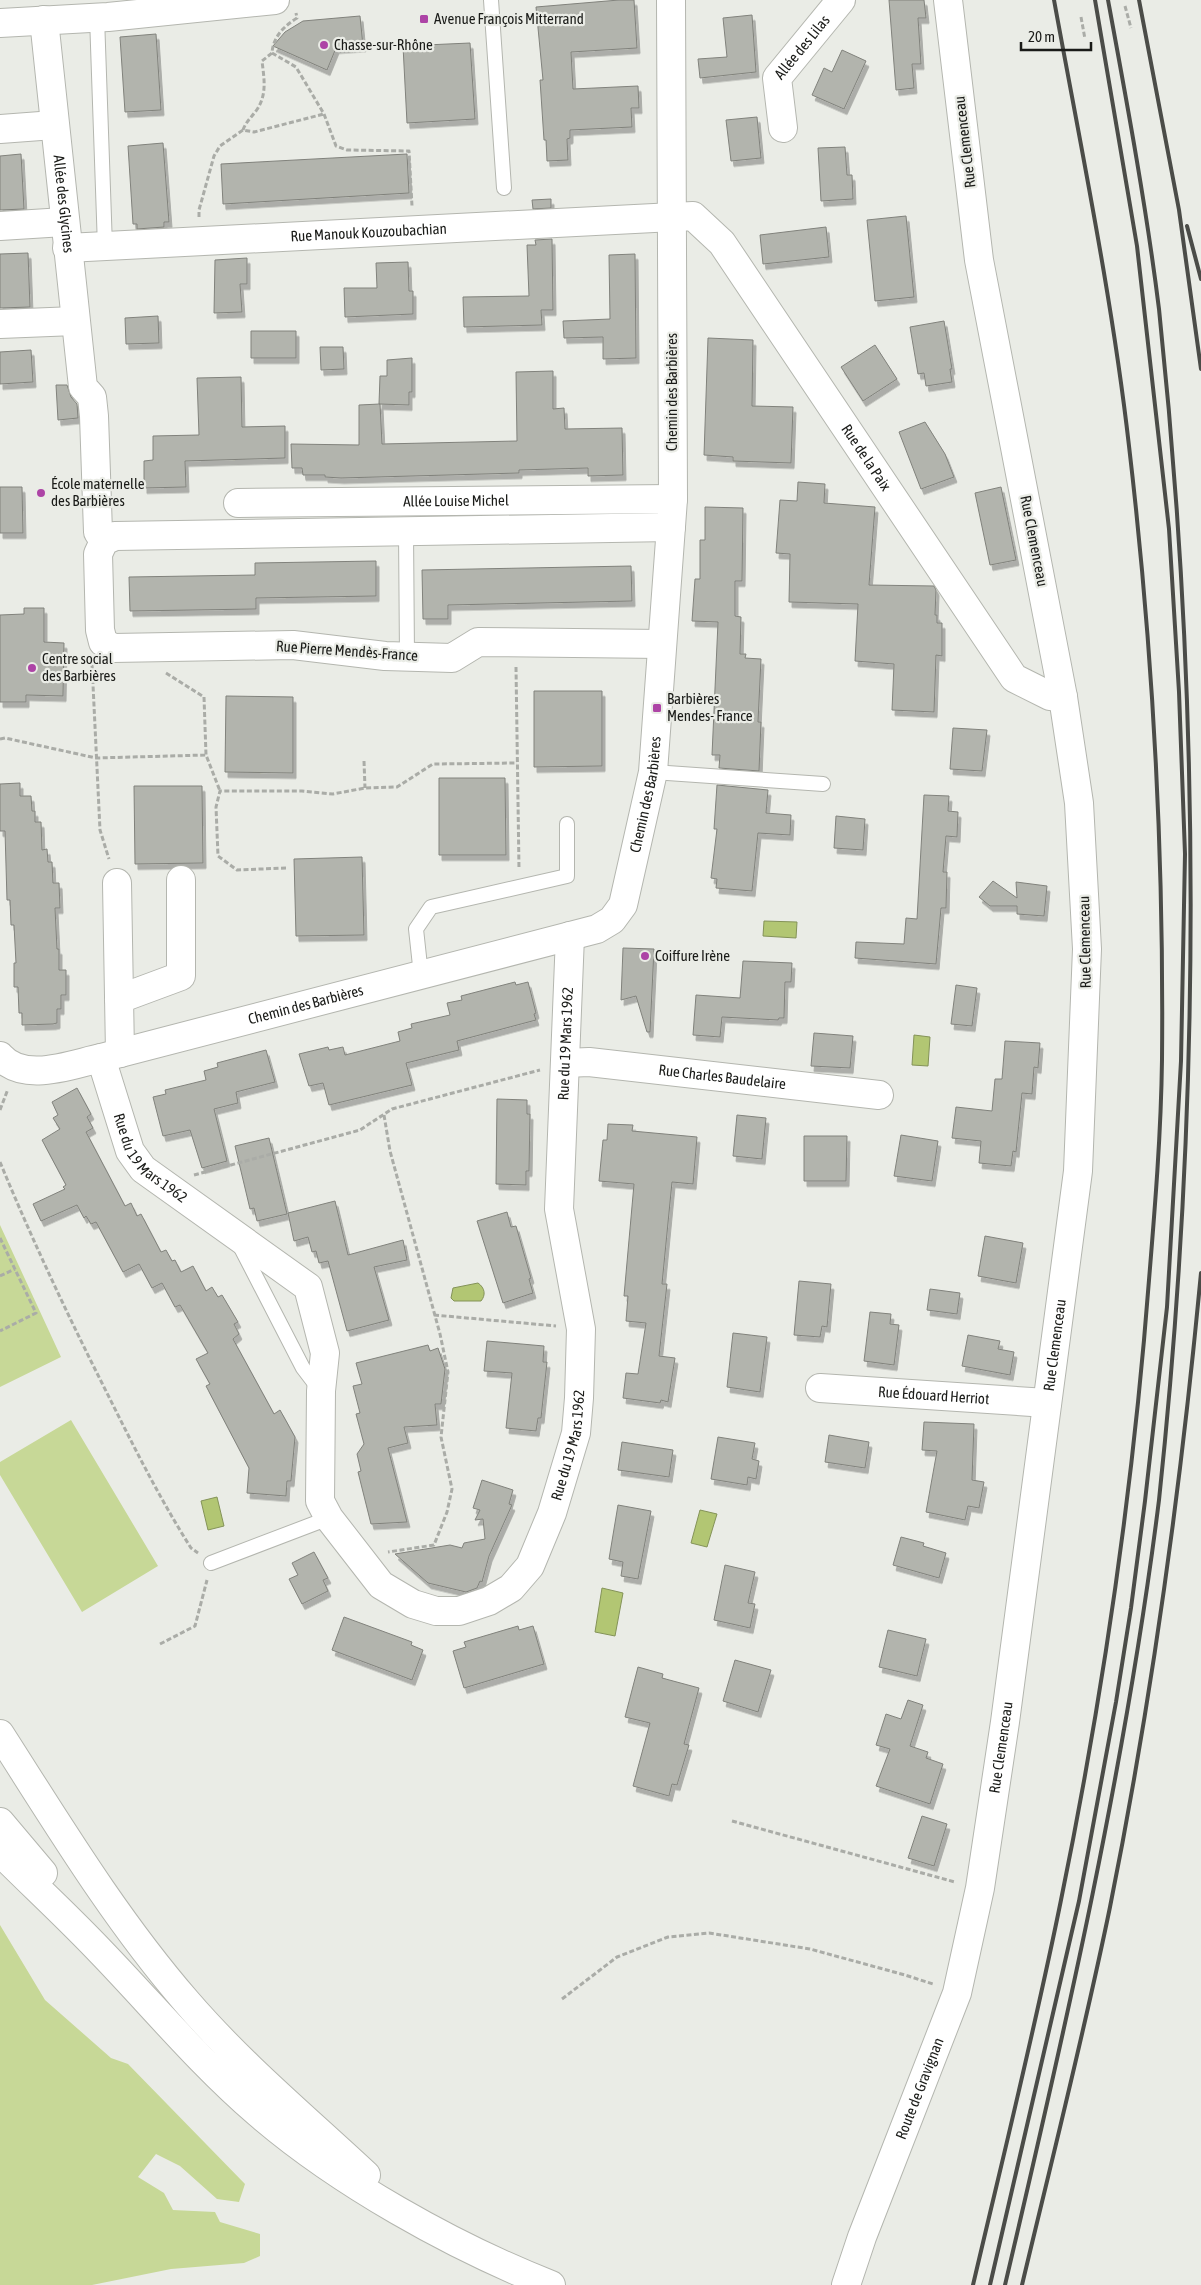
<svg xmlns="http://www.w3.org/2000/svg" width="1201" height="2285" viewBox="0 0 1201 2285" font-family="'Asap Condensed',sans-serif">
  <defs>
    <filter id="shadow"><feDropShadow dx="3" dy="5.5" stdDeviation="0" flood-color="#0004"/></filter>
  </defs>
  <rect width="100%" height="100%" fill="#eaece6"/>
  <path fill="#c7d897" d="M0,1225L61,1357L0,1387Z
    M71,1420L158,1566L82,1612L0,1475V1462Z
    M0,1925L45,2000L111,2058L128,2064L245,2184L239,2202L217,2199L180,2166L156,2154L138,2177L164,2193L173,2210L215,2212L220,2222L260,2234V2256L244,2263L171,2269L92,2285H0Z"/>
  <path fill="#b2c673" stroke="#849358" d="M764,921L797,922L796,938L763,936Z
    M914,1035L930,1037L928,1066L912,1065Z
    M478,1283C485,1288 486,1295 481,1301H454L451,1298L453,1288Z
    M217,1497L224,1526L208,1530L201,1501Z
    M700,1510L717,1514L707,1547L691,1543Z
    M602,1588L623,1593L615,1636L595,1632Z"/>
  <path fill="#b2b4ad" stroke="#81827c" filter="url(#shadow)" d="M619,0H634L637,48L571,52L573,89L638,86L639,108H631L632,127L570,130V138L567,139L568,160L547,161L546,140H544L540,80H543L536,7Z
    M889,0H924L926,18H918L921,64H912L914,88L896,90Z
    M752,15L756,72L700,78L698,59L727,57L723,18Z
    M360,16L363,46L336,48L327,70L273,46L285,32L303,21Z
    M156,34L161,110L125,112L120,37Z
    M470,43L475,119L407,123L403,46Z
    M842,50L866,61L844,109L812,95L824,68L832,72Z
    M757,117L761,158L731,161L726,120Z
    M163,143L169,222H164V227L137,229V224H133L128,146Z
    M845,147L847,175H852L853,199L821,201L818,148Z
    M21,154L24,209L0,210V156Z
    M407,154L409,193L223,204L221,164Z
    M551,199V208L533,209L532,200Z
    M906,216L914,297L875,301L867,220Z
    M826,227L829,257L763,264L760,235Z
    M552,239L553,310H541L542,325L464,327L463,297L529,296L527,245H536L535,240Z
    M28,253L30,307L0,308V254Z
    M635,254L636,358L603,359V337L564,338L563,321L610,319L609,255Z
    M247,258V284H240L242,312L214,313L215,260Z
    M408,262L409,291H413V314L345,317L344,288H377L376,263Z
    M158,316L159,343L126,344L125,318Z
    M944,321L952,369H950L952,382L926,386L924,373L918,374L910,327Z
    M251,331H296V358H251Z
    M708,338L753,340L752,406L793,407L791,463L733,461V457L704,455Z
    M875,345L897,379L863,401L841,367Z
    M320,347H343L344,369L321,370Z
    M31,350L33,382L0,384V352Z
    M412,358V392H409V405L379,404L380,376H387V360Z
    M553,371V409L564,408L565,429L622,428L623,475L588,476V468L519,470V473L341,478L325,477V475H303L302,468H292L291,444L359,445V405L380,404L382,444L517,441L516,372Z
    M241,377L242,427L285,426V458L185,461L186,487L144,488V461L153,460V436L199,435L197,378Z
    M56,385H67L71,397L77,404L78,418L58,420Z
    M925,422L945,454L954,477L921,489L899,432Z
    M798,482L825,484L824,503L875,507L869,585L934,586L936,590L935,615H937V623H942V656L936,655L934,712L892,710L894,664L855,661L858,604L789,602L790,554L776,553L780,500L797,501Z
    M0,487H22L23,533H0Z
    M1001,487L1016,560L990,565L975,493Z
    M705,507L743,508L742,581H735V616L741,617L740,654H746L745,658L761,659L758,722H761L759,771L719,768L720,755H712L718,622L692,621L695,579H700V540H705Z
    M376,561V596L256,598V609L130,611L129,577L255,575V563Z
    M631,566L632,601L448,605V619H423L422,570Z
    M24,608H44V642L64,643L63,696L26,695V702H0V615L24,614Z
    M534,691H602V766L534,767Z
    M226,696L293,697V773L225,772Z
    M953,728L987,730L982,771L950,769Z
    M439,778H505L506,855H439Z
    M20,783V796H31L32,811H35V822H41L42,850L47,849L48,862H52L53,883H59L60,908H55L57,949H59V970H66V995H61V1009H57V1023L53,1024L22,1025V1013H19L18,987H14V963H16L14,925H11L10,900H7L5,831H0V784Z
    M717,785L768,790L766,813L791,815L790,835L758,833L752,891L716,888L717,879L711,878L717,829H714Z
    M134,786H202L203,863L135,864Z
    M924,795L949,796L948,811L958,812L957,837L946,836L943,872H947L946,908H941L936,964L855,958L856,942L904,944L906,918L917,919Z
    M836,816L865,819L863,850L834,848Z
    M362,857L364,935L296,936L294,859Z
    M993,881L1017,898L1016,882L1047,886L1044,916L1017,914V906H990L979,897Z
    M623,948L654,949L650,1032H647L636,996L621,1000Z
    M743,961L792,963L791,982H785L784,1018H779L778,1020L722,1017L720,1037L693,1035L696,995L740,998Z
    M515,982L516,985L528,982L536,1013L534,1014L536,1020L457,1041L459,1050L406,1063L412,1085L329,1105L323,1083L309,1086L299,1054L328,1047L329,1050L343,1047L345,1055L400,1041L398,1032L412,1028L411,1024L450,1015L447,1003L462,1000L461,996Z
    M956,985L977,988L972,1026L951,1024Z
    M814,1033L853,1036L850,1068L811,1066Z
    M1005,1041L1040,1043L1038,1068L1034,1067L1032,1094L1022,1093L1016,1152L1013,1151L1011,1166L979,1163L981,1141L952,1138L956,1107L992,1111L995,1079H1002Z
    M266,1050L275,1082L236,1092L238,1103L214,1109L227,1161L202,1168L190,1130L163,1136L153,1097L166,1094L165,1090L206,1080L204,1071L218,1067L217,1063Z
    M77,1088L91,1114L87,1117L93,1128L86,1132L125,1206L131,1203L137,1216L141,1214L161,1252L166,1250L172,1261L175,1260L181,1272L193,1266L206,1291L212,1287L218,1297L222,1295L238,1322L234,1324L239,1334L233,1339L274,1414L280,1410L295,1437L291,1481H287L286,1496L247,1493L249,1468L206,1386L210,1384L196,1359L208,1353L180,1305L175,1307L162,1283L152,1288L139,1264L123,1272L96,1222L91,1224L86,1216L84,1218L77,1205L41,1221L33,1204L65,1189L63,1187L66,1185L42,1140L60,1129L53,1118L58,1115L52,1102Z
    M497,1099L527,1100V1114H530L529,1171H526V1185L496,1184Z
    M737,1115L766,1118L762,1159L733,1156Z
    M608,1124L633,1125L632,1131L697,1137L693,1184L672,1182L662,1284H667L659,1356L675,1358L668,1402L661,1400L660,1403L623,1398L626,1373L638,1374L646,1323L626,1321L628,1296H624L634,1184L599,1181L603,1140H607Z
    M901,1135L938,1141L932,1181L894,1176Z
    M804,1136H847L846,1181H804Z
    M269,1138L287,1214L257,1221L254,1208L250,1209L235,1146Z
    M335,1201L348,1255L403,1240L407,1260L374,1267L389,1320L347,1331L328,1261L319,1263L316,1251L312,1252L308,1237L294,1241L288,1213Z
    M507,1212L511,1227L516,1226L531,1278L529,1279L533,1293L503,1303L477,1221Z
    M985,1236L1023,1243L1016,1283L978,1276Z
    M799,1281L831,1284L827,1327L822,1326L820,1337L794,1335Z
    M930,1289L960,1293L957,1314L927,1310Z
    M870,1312L891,1314L890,1324L899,1325L894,1365L864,1361Z
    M733,1333L767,1337L760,1392L727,1387Z
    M968,1335L1000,1341L998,1349L1014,1352L1010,1375L962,1366Z
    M487,1341L544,1346L543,1362H547L541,1418H538L536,1431L506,1428L512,1373L484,1371Z
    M428,1345L430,1351L438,1348L445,1369L441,1404H435L437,1425L404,1427L408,1443L388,1448L407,1522L371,1524L358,1472L361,1471L357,1454L364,1444L356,1414L360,1413L353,1386L362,1384L356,1363Z
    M924,1422L974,1424L972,1480L984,1482L979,1508L968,1506L965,1520L926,1512L937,1451L922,1450Z
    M829,1435L869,1442L865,1468L825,1462Z
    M718,1437L755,1443L752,1459L759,1461L756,1479L748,1477L747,1485L711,1479Z
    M622,1442L673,1450L669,1477L618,1470Z
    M482,1480L513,1490L509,1504L512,1505L489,1556L482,1582L480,1581L477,1588L466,1592L428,1583L395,1554L450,1545L462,1548L464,1543L485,1539L483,1519L475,1520L480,1510L473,1508Z
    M618,1505L651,1511L638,1579L621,1576L623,1562L609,1559Z
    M901,1537L924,1543L923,1546L946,1553L939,1578L893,1565Z
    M314,1552L328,1578L323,1580L328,1591L302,1604L289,1579L298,1575L292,1563Z
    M725,1565L755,1572L748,1603L755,1604L750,1628L714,1620Z
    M344,1617L412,1642L411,1645L423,1650L412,1680L332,1650Z
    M518,1626L519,1630L533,1626L544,1664L464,1688L453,1651L466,1647L464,1642Z
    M888,1630L926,1639L917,1676L879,1667Z
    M735,1660L771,1670L758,1712L723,1701Z
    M638,1667L663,1674L662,1678L699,1688L684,1744L689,1745L677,1785L672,1784L669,1796L633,1786L650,1723L625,1717Z
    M908,1700L923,1705L910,1746L928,1752L926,1758L943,1764L930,1804L876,1786L890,1749L876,1745L886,1714L901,1719Z
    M922,1816L947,1824L934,1866L908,1858Z"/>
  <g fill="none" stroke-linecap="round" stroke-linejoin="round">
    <g stroke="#b4b6af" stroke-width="16">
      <path id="lane" d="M491,0L504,188
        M97,17L105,247
        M406,531L407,657
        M653,772L823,784
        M421,975L416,929L431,907L567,876V824
        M239,1244L303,1368L319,1389
        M211,1563L329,1518"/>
    </g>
    <g stroke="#b4b6af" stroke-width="30">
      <g id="street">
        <path id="s1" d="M44,20L83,387L92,397L94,416L98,532L104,541"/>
        <path id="s2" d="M783,128L777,78L841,0"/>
        <path d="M0,129L54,125"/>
        <path d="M0,226L64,222"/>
        <path id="s3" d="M67,248L693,216L722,243L1014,678L1050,696L1063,697"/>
        <path d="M0,324L75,321"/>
        <path id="s4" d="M238,503L673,499"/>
        <path d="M662,644L478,642L452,658L385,656L293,645L113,648L103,642L100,630L98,554L104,541L115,536L671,527"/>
        <path d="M117,883L120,1053"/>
        <path d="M119,999L181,976V880"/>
        <path id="s5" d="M0,1056C24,1084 72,1064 101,1058L597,929L612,920L623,905L653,772L673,499L671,0"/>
        <path id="s6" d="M101,1058L130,1151L143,1169L308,1287L325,1353L321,1391L320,1501L329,1518L381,1585L413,1604L436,1611H459L489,1601L511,1588L530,1566L552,1513L576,1433L579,1398L581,1329L559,1209L570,936"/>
        <path id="s7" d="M565,1063L589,1062L879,1095"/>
        <path id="s8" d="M820,1388L1047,1403"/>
      </g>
    </g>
    <g stroke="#b4b6af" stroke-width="30">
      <g id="secondary">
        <path d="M0,23L108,17L275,0"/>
        <path id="s9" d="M846,2285L862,2237L957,1993L980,1888L1005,1722L1078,1171L1087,949L1079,803L1063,697L979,260L948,0"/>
      </g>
    </g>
    <g stroke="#b4b6af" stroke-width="30">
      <path id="highway" d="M0,1734C59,1826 115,1919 186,2001C241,2065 305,2118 366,2175
        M0,1822L43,1873
        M0,1852C34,1886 69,1918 102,1953C154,2007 201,2064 258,2113C338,2182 452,2246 551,2285"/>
    </g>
    <path stroke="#aaaca7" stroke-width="3" stroke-dasharray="5 2.5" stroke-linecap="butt" d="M1125,6L1131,28
      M1081,17L1085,39
      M272,53L296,67L324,114L336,146L347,150L409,151L412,206
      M243,130C246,121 253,116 258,108C267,93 264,78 262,61L272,53C273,37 284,26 297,18L296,13
      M199,217V210L214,156L220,146L243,130L254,132L324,114
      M92,664L100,830L109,859
      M516,667L519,869
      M166,673L204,697L206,755L220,791
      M0,739L5,738L96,758L206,755
      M364,761L365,788
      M286,868L237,870L218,856L216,807L220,791H302L333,794L365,788L397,787L433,764L517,763
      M0,1110L8,1089
      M384,1115L390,1151L440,1334L448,1372L441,1437L452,1489L447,1512L434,1545L388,1552
      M0,1162C33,1242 70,1320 109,1397C135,1449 160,1499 191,1548L198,1553
      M194,1175L360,1130L392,1109L540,1070
      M0,1238L36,1313L0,1331
      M0,1276L15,1269
      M434,1315L556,1326
      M160,1644L195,1626L207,1580
      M732,1821L955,1882
      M562,1999L617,1957L668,1937L709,1933L810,1949L905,1975L933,1984"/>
    <use href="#lane" stroke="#fff" stroke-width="14"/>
    <use href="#street" stroke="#fff" stroke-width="28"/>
    <use href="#secondary" stroke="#fff" stroke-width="28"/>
    <use href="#highway" stroke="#fff" stroke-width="28"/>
    <path stroke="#4b4c48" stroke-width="4" d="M1139,0L1179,210L1201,369
      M1187,226L1201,279
      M973,2285C1003,2157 1035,2029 1061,1900C1103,1695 1133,1489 1149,1280C1155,1207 1161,1134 1162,1060C1164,855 1153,650 1129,446C1112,297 1081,148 1054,0
      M990,2285L1079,1901L1116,1702L1131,1608L1145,1501L1167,1307L1181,1061L1185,854L1179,692L1169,529L1137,246L1095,0
      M1005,2285C1066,2026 1126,1764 1159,1500C1201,1105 1201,704 1159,309C1146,205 1127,103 1108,0
      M1022,2285C1052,2159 1084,2034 1110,1907C1152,1698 1181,1486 1201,1273"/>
  </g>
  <g fill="#ad44a6" stroke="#eaece6" stroke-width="2">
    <rect x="419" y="14" width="10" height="10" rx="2.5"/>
    <circle cx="324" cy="45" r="5"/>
    <circle cx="41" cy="493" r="5"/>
    <circle cx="32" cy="668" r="5"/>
    <rect x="652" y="703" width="10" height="10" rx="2.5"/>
    <circle cx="645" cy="956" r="5"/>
  </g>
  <g text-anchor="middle" stroke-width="4.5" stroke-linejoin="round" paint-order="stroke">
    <g font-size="15" fill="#1a1b18" stroke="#eaece6" text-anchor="start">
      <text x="434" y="24">Avenue François Mitterrand</text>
      <text x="334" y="50">Chasse-sur-Rhône</text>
      <text x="51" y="489">École maternelle<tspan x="51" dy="17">des Barbières</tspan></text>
      <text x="42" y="664">Centre social<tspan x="42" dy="17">des Barbières</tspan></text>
      <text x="667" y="704">Barbières<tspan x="667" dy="17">Mendes- France</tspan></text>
      <text x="655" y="961">Coiffure Irène</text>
    </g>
    <g font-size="15" fill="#1a1b18" stroke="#eaece6">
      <text dy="5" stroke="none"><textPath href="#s2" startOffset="90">Allée des Lilas</textPath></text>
      <text transform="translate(965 142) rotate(-97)" y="5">Rue Clemenceau</text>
      <text dy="5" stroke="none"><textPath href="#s1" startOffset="185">Allée des Glycines</textPath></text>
      <text dy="5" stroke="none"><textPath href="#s3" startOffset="302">Rue Manouk Kouzoubachian</textPath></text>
      <text transform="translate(672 392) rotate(-90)" y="5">Chemin des Barbières</text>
      <text dy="5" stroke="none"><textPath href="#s3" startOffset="925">Rue de la Paix</textPath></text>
      <text dy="5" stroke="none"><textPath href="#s4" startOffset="218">Allée Louise Michel</textPath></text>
      <text transform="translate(1034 541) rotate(79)" y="5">Rue Clemenceau</text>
      <text transform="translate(347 651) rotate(4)" y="5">Rue Pierre Mendès-France</text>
      <text dy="5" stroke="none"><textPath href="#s5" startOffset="768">Chemin des Barbières</textPath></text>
      <text transform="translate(1085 942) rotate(-91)" y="5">Rue Clemenceau</text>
      <text dy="5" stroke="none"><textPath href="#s5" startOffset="318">Chemin des Barbières</textPath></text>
      <text dy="5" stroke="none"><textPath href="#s6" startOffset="1346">Rue du 19 Mars 1962</textPath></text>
      <text dy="5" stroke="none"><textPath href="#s7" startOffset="158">Rue Charles Baudelaire</textPath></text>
      <text dy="5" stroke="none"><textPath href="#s6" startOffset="115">Rue du 19 Mars 1962</textPath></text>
      <text dy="5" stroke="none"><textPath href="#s9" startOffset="968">Rue Clemenceau</textPath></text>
      <text dy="5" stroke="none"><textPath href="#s8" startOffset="114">Rue Édouard Herriot</textPath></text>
      <text dy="5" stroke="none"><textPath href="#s6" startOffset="941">Rue du 19 Mars 1962</textPath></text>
      <text dy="5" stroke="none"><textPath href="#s9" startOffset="562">Rue Clemenceau</textPath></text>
      <text dy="5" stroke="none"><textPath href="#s9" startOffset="210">Route de Gravignan</textPath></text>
    </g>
  </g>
  <path d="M1021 42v8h70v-8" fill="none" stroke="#1a1b18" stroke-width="2.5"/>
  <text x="1028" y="42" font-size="15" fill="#1a1b18" stroke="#eaece6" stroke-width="4" paint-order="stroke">20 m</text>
</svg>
